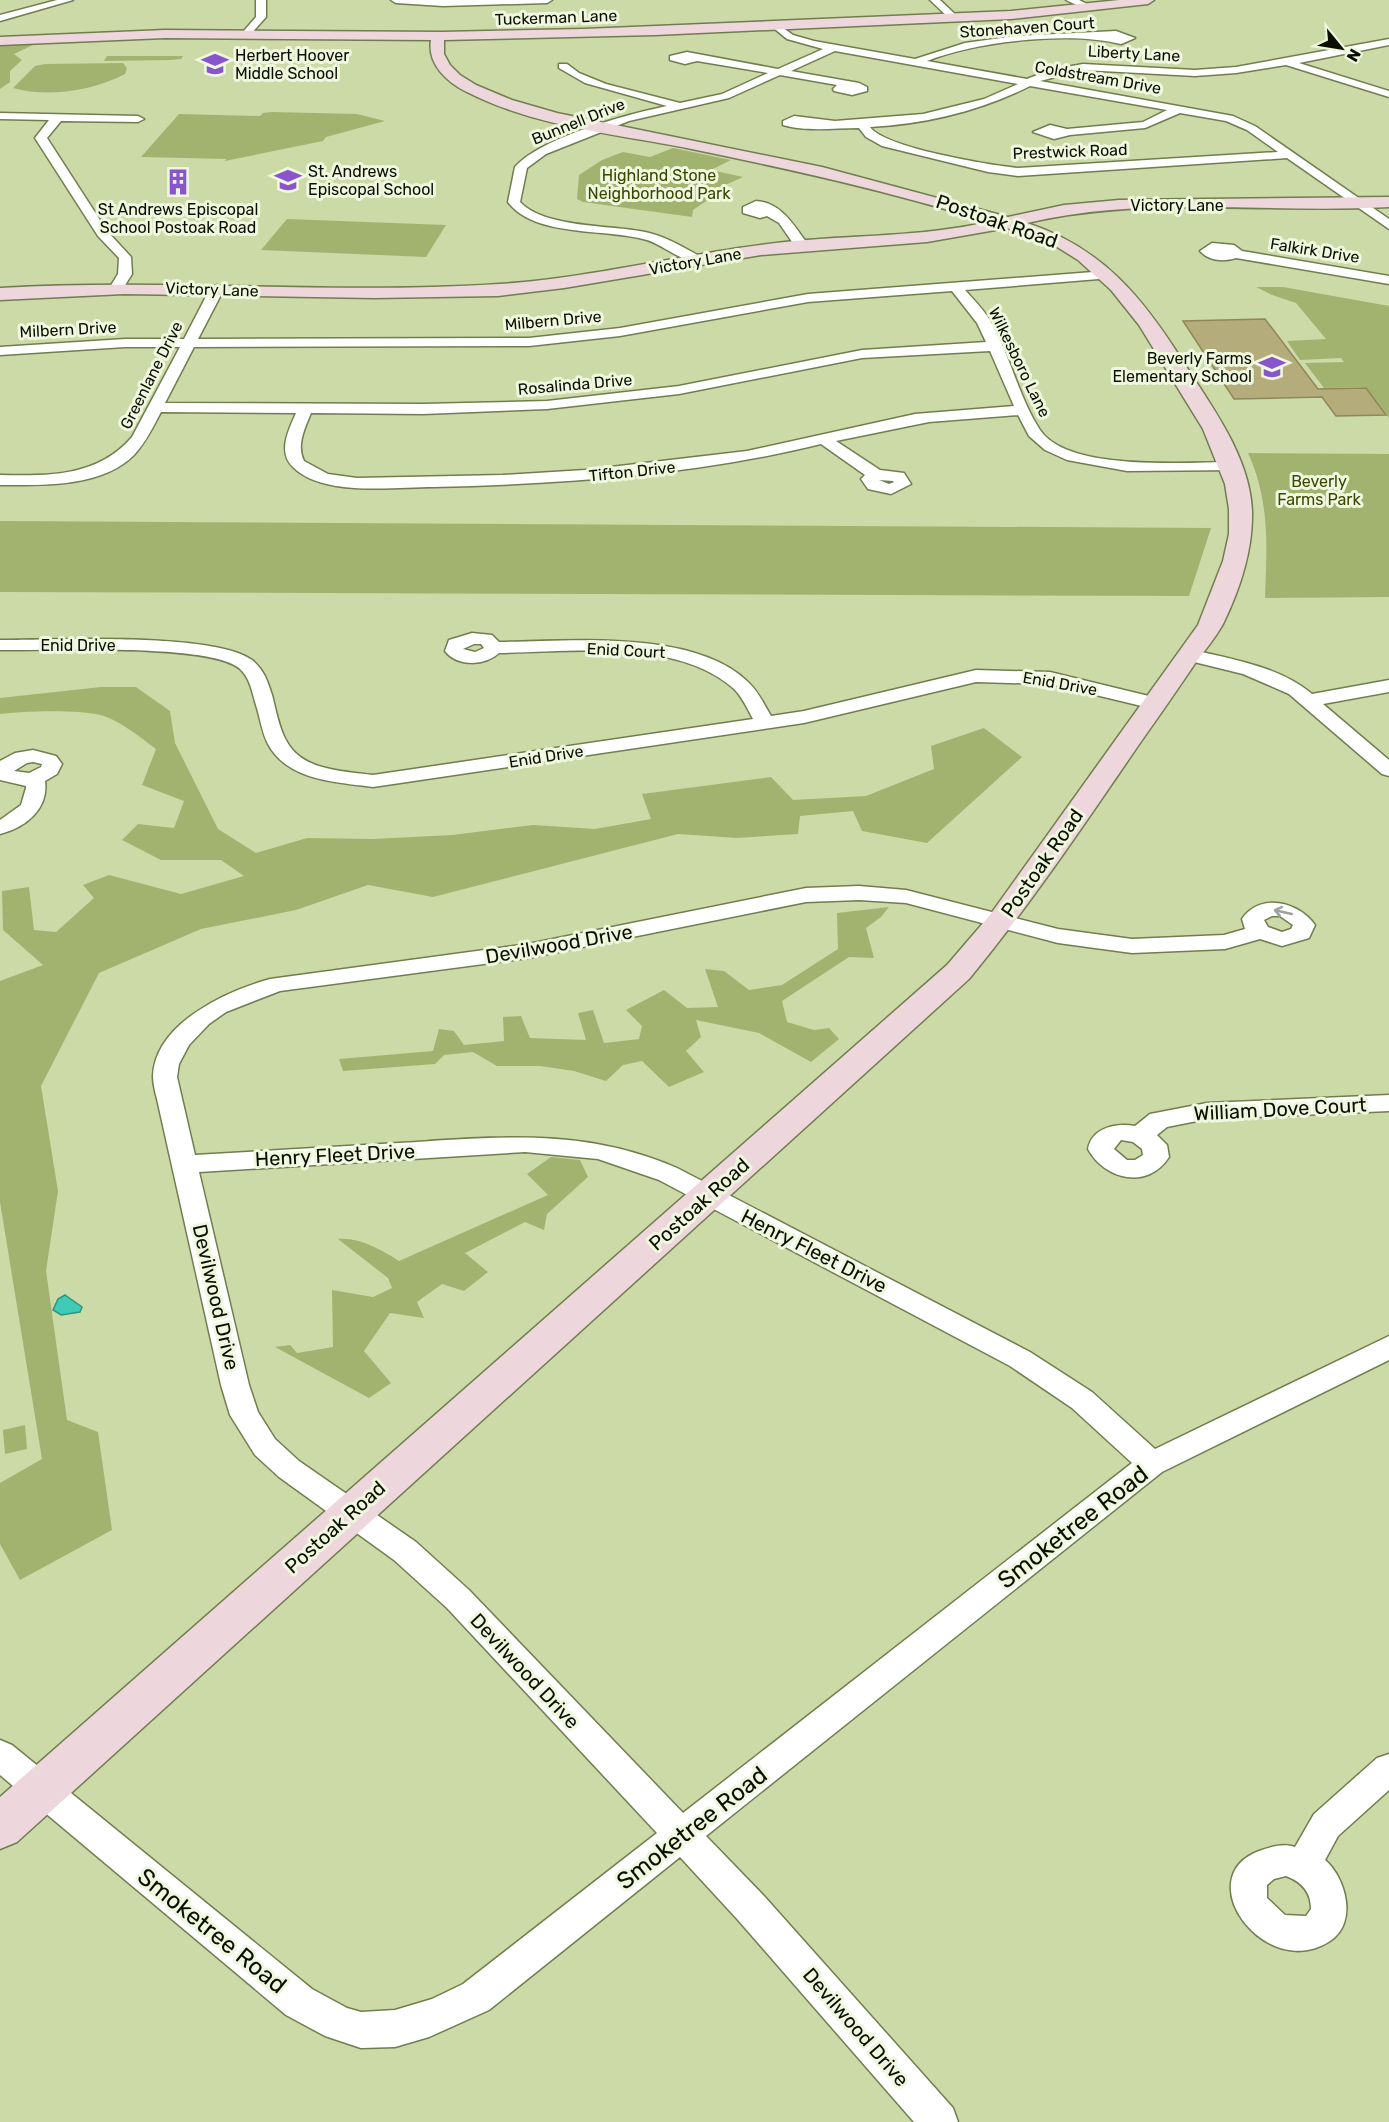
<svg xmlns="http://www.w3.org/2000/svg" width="1389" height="2122" viewBox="0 0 1389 2122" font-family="Rubik,sans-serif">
  <rect width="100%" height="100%" fill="#ccdaa8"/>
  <path fill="#a2b370" d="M37,43L14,54L22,60L10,71V82L0,89V46Z
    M107,56H183L181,59L171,60L104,61Z
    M123,63L127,68L125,74C92,91 48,98 13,88L35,66L45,64Z
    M272,112L357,114L385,121L326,137L323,141L225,161L226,159L141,157L179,114L260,116L263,113Z
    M673,148L731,160L711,170L743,177L710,192L715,195L693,210L692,217L583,202L577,199L579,175L602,160L623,152L650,157Z
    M287,219L446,225L426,257L261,250Z
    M1256,287H1283L1389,306V418L1365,387L1324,388L1305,363L1344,362L1341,358L1300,360L1287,341L1326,339L1296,303L1272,295Z
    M1248,453L1389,454V597L1265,598C1267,547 1270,501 1248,453Z
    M0,521L1211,528L1189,596L0,592Z
    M101,687H136L170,711L175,743L218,829L256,853L307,838L373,839L452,835L533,825L595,829L651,819L642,794L771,777L793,800L866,796L934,769L931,746L984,728L1022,757L927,843L862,831L853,811L800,816L798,834L737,838L678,834L433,897L368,885L296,910L201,929L99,973L41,1086L58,1191L46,1271L67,1420L98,1432L112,1530L20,1580L0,1544V1483L42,1459L0,1202V981L43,965L3,930L2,891L29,887L34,930L56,932L94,898L83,885L109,875L181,894L244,876L221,860H161L122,840L138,824L174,828L184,801L142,785L156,749C141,738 122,722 104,716C81,709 24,711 0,714V698Z
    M889,907L881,917L866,928L874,958L849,957L782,1001L787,1022L814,1030L829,1028L839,1039L811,1062L759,1033L696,1020L701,1037L686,1051L704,1072L669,1087L642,1061L623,1065L606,1081L574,1071L540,1066H497L473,1052L444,1055L435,1064L343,1071L339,1059L433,1051L439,1029L454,1031L464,1045L504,1041L503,1017L521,1016L530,1038L586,1040L578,1013L593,1010L604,1043L639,1039L642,1026L626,1010L664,990L687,1008L718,1007L705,969L724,971L749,990L782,985L838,949L837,913Z
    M551,1157L580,1160L588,1177L547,1214L544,1230L525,1222L465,1253L488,1272L464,1291L442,1284L417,1302L424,1318L390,1313L364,1351L391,1383L369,1398L275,1347L290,1345L297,1353L333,1347L332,1290L373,1297L392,1288L388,1278L338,1239C359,1237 382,1250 399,1261L548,1195L527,1174Z
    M25,1425L27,1449L5,1454L3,1430Z"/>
  <path fill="#3eccb6" stroke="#2f9380" stroke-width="1.5" d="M65,1295L82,1307L80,1312L61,1315L53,1310L58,1299Z"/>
  <path fill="#b4ad7b" stroke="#8f8757" stroke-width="1.5" d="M1265,319L1318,389L1366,388L1386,415L1336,416L1322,397L1234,399L1183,321Z"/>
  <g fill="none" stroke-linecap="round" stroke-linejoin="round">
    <g stroke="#717d4f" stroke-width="3">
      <path id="street" d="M57,0H73L0,21V15Z
        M256,0H266V17L249,36H243V32L256,17Z
        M391,0H552L547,3L443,6L396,3Z
        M930,0H940L958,17L950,19Z
        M1066,0H1079L1095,8L1087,10Z
        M775,22L793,35L814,41L915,59L965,43L1015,36L1116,31L1135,38L1121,44C1070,31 977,41 927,61L1027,79L1050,70L1083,64L1195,70L1236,67L1389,39V45L1299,63L1389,91V97L1286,65L1236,73L1195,76L1083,70L1040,81L1233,116L1255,126L1389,219V229L1287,158L1018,176L988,172L882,146L866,137L859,128C835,128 806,132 783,125V121L794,116L835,121L923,114L984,99L1018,84L835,51L791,71L859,83L867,87V91L852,95L834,91L833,89L837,85L780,75L729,98L629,121L546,154L527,168L520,202C544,228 611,225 645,232C665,236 683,247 701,257V263C689,266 661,244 647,240C606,228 535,238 508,202L515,167C542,137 628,114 667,106L585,83L559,68V64H567L579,73L606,84L680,103L722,94L768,73L697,61L685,64L670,60V56L687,52L778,69L823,49L787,39L770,25ZM1030,86L1167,110L1143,122L1067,129L1050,125L1033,132L1054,139L1070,135L1145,128L1180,113L1226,121L1247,130L1278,152L1018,168C989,165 885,148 870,127C926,124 980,111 1030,86Z
        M0,113L138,116L144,119L138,122L61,121L47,138L107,231L131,257L132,274L122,290L117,291L110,287L118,274L119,258L98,236L35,138L49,120L0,119Z
        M756,201C781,203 792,223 807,243V249H797L779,223L767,216L760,218L743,213V207Z
        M1212,243L1234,245L1242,251L1389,276V284L1236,258C1223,262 1209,261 1200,251Z
        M1106,271L1113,275L1111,278L965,290C974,300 984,310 991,322C1010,355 1019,398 1040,430C1068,472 1187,462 1233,462L1241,467L1239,470L1127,471L1067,460L1045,450L1029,436L1018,415L929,422L836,441L880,470L904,473L911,484L891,494L868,489L861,479L865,475L821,444C695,475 563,484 434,487C395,487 322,497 293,467C277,452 289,429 296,413L161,412C153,427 146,442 134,455C101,488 42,485 0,485V475C48,476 98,477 132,437L180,347H125L0,355V347L125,339H184L210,289L217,285L224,289L198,339L529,338L620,328L808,294ZM952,291L977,323L986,342L862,350L679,386L547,401L423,404L165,403L194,347L529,346L620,336L808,302ZM990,351L1014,406L915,414L747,451L585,470L503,475L357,478L328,474L304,461C296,445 305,428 311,413L423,414L547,409L679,394L862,358ZM879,480L893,481L894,482L889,484Z
        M472,633L492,635L499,642C568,641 695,629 748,682C758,691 764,704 771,716L804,711L976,670L1050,672L1161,699L1164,703L1154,709L1050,684L976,682L804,723L373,787C336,782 288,781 268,744C262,733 260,717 256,705C252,692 250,677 239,668C207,643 47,651 0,650V640C53,640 214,632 252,660C264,670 267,680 272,695C276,710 279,729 287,742C303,771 344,771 373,775L753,719C747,708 742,696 733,688C676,638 570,652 499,653C485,666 457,667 445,651L449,640ZM474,644H481L484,648L475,652L463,649Z
        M1189,649C1230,659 1279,666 1312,694L1389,680V692L1323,704L1389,760V776L1382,774L1289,694L1243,674L1182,659L1180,655L1182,651Z
        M33,750L56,756L62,764L57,774L45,781C49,809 25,828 0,834V820L21,805L26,788V786L0,780V761L15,753ZM33,762L42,764L41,767L29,773L14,771L27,763Z
        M859,886L906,890L1058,929L1132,939L1224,935L1245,929L1242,919C1260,892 1299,902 1315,925L1309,938L1282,946L1260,939L1225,949L1132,953L1058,943L906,903L859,900L806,902L528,958L280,991L226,1012L209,1024L189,1045L179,1064L177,1077L195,1155C263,1151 331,1147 399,1143C498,1137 583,1127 677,1168L1030,1352L1092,1392L1155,1449L1389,1336V1360L1162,1472L706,1836L764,1896L953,2108L958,2122H914L738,1920L680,1857L489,2010L429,2037L395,2047L361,2048L325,2036L286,2015L0,1775V1740L12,1745L312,1989L347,2008L361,2012L395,2010L432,1999L463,1984L657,1833L447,1608L394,1560L279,1477L255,1455L230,1415L221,1385L157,1099C155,1092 153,1083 153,1076C155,1023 227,991 270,979L528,944L806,888ZM1272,916H1280L1293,925L1291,929L1282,932L1268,927L1264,920ZM525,1152L598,1159L659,1180L1010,1366L1072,1408L1132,1463L683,1813L469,1590L416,1542L299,1461L275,1439L258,1412L249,1385L199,1172Z
        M1389,1095V1111L1207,1119L1167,1127L1157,1135L1167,1145L1169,1157C1148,1190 1105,1180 1088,1149C1092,1127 1117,1123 1135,1126L1150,1114L1207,1103ZM1121,1140L1133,1142L1142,1149L1143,1155L1135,1160H1127L1114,1149Z
        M1389,1754V1790L1338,1836L1325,1860C1346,1878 1358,1923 1330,1941C1266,1983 1188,1878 1259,1851C1271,1847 1283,1843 1295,1847L1314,1814L1377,1758ZM1286,1876C1302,1882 1311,1892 1311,1909L1306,1916L1285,1915L1267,1898V1885L1274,1879Z"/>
    </g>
    <g stroke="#717d4f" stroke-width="3">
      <path id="secondary" d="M1119,0H1154L1148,4L1011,19L655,35L444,40V54L450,65L460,75L476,85L512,100L557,113L822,167L1008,217L1064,205L1119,200L1389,197V207C1269,214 1145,195 1027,223C1103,248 1143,298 1184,363C1212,407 1250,457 1252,511C1253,550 1240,589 1223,624C1216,637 1205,650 1196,662C1178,689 1159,716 1140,743C1085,823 1031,904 969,979L17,1842L0,1849V1797L947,965L990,915L1198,625L1223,561L1229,534V509L1225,484L1203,429L1139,325L1111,290L1078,260L1054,245L1007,228L927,242L761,255L564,288L498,296L374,298L124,294L0,300V288C166,278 333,295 499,284C595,278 689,252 785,242C852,235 921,237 988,222C889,191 789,169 687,148C615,134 533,126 467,92C447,82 427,64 431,40L165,38L0,45V37L165,30L442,32L584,29L1011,11Z"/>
    </g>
    <use href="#street" fill="#fff" fill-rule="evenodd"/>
    <use href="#secondary" fill="#eed6dd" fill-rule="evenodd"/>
  </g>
  <defs><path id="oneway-shaft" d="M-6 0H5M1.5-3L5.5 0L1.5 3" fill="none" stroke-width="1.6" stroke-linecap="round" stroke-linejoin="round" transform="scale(1.5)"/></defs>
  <use stroke="#9d9f99" href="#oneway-shaft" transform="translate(1283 912) rotate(-167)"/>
  <defs>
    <g id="school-bare" transform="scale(2.07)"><path d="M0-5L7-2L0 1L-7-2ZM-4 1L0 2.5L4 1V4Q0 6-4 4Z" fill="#8955cd" stroke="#eff7de" stroke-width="2.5" paint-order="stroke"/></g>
    <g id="building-bare" transform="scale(2.07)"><path d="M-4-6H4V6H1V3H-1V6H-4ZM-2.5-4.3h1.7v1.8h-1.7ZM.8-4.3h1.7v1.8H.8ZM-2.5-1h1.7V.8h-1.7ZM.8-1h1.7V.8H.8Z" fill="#8955cd" stroke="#eff7de" stroke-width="2.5" paint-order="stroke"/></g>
  </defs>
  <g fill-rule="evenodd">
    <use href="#school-bare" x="215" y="64"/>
    <use href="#school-bare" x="288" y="180"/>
    <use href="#building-bare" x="178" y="182"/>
    <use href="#school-bare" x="1272" y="367"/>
  </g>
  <g text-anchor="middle" stroke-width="6" stroke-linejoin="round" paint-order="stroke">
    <g font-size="16" fill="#0b0f01" stroke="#eff7de">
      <text transform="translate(556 17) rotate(-2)" y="6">Tuckerman Lane</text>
      <text transform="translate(1027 27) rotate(-4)" y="6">Stonehaven Court</text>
      <text transform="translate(1134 53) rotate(3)" y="6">Liberty Lane</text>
      <text transform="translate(1098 77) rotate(10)" y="6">Coldstream Drive</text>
      <text transform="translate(578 121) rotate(-22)" y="6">Bunnell Drive</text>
      <text transform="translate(1070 151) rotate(-2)" y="6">Prestwick Road</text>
      <text x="1177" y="211">Victory Lane</text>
      <text transform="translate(1315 250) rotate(9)" y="6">Falkirk Drive</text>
      <text transform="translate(695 261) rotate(-10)" y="6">Victory Lane</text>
      <text transform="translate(212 289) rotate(2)" y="6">Victory Lane</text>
      <text transform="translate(553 320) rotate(-5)" y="6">Milbern Drive</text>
      <text transform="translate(68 329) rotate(-3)" y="6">Milbern Drive</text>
      <text transform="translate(1020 362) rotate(64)" y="6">Wilkesboro Lane</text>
      <text transform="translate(151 375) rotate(-63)" y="6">Greenlane Drive</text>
      <text transform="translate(575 384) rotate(-5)" y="6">Rosalinda Drive</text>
      <text transform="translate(632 471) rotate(-6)" y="6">Tifton Drive</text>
      <text x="78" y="651">Enid Drive</text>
      <text transform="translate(626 650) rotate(3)" y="6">Enid Court</text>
      <text transform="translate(1060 683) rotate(10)" y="6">Enid Drive</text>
      <text transform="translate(546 756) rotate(-9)" y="6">Enid Drive</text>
    </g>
    <g font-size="16" fill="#0b0f01" stroke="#eff7de" text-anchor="start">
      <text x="235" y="61">Herbert Hoover<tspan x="235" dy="18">Middle School</tspan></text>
      <text x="308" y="177">St. Andrews<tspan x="308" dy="18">Episcopal School</tspan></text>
      <text x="178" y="215" text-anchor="middle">St Andrews Episcopal<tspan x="178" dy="18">School Postoak Road</tspan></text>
      <text x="1252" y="364" text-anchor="end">Beverly Farms<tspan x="1252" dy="18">Elementary School</tspan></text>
    </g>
    <g font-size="16" fill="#3a4700" stroke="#eff7de">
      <text x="659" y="181">Highland Stone<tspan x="659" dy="18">Neighborhood Park</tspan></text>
      <text x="1319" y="487">Beverly<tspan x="1319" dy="18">Farms Park</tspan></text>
    </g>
    <g font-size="20" fill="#0b0f01" stroke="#eff7de">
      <text transform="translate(997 221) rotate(19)" y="7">Postoak Road</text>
      <text transform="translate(1042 863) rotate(-55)" y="7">Postoak Road</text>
      <text transform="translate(559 944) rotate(-10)" y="7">Devilwood Drive</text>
      <text transform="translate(1280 1109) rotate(-3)" y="7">William Dove Court</text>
      <text transform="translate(335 1155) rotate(-3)" y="7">Henry Fleet Drive</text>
      <text transform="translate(699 1204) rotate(-42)" y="7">Postoak Road</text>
      <text transform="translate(814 1251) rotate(27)" y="7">Henry Fleet Drive</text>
      <text transform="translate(216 1297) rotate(77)" y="7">Devilwood Drive</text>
      <text transform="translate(335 1527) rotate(-42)" y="7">Postoak Road</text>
      <text transform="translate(525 1671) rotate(47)" y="7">Devilwood Drive</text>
      <text transform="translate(856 2027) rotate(49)" y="7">Devilwood Drive</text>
    </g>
    <g font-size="24" fill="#0b0f01" stroke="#eff7de">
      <text transform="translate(1073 1527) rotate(-38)" y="8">Smoketree Road</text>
      <text transform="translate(692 1828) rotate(-38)" y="8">Smoketree Road</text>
      <text transform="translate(212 1931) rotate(39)" y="8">Smoketree Road</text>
    </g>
  </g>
  <g transform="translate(1341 48) rotate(120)" stroke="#eff7de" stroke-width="4.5" paint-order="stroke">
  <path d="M0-4.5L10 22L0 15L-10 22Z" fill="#0b0f01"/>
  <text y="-9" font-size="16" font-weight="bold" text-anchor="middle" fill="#0b0f01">N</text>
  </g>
</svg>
